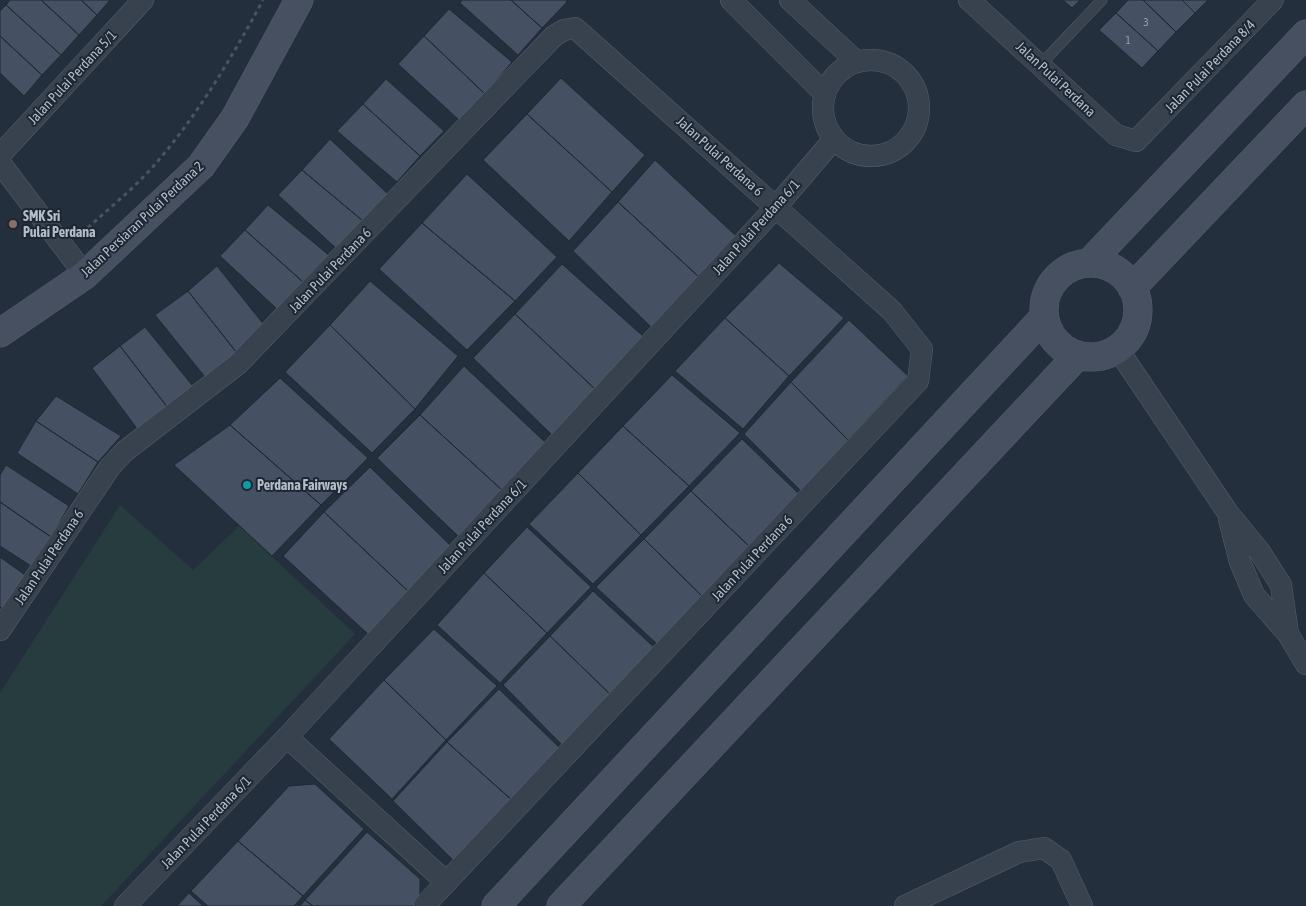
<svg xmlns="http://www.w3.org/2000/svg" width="1306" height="906" viewBox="0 0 1306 906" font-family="'Asap Condensed',sans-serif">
  <rect width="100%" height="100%" fill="#242f3e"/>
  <path fill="#263c3f" d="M120,505L193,570L239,526L355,634L101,906H0V693Z"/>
  <path fill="#455162" stroke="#1f2835" d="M10,0H41L79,35L61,55L6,5Z
    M41,0H81L97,15L79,35Z
    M81,0H110L97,15Z
    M462,0H511L542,28L518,55L460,3Z
    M511,0H566L567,2L542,28Z
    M1063,0H1080L1072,8Z
    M1128,0H1143L1176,32L1158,51L1116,13Z
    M1143,0H1182L1195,13L1176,32Z
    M1182,0H1208L1195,13Z
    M6,5L61,55L42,75L0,36V11Z
    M449,9L512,62L485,94L424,36Z
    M1116,13L1158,51L1142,68L1099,30Z
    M0,36L42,75L24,96L0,73Z
    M424,36L485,94L459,120L398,64Z
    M561,78L645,155L612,192L527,114Z
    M386,79L444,131L420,156L363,104Z
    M363,104L420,156L397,182L337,131Z
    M527,114L612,192L569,241L483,160Z
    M330,139L389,195L363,221L302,170Z
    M655,160L736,236L699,277L618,202Z
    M302,170L363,221L338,250L278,195Z
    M467,174L557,257L515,301L422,223Z
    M618,202L699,277L652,328L573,251Z
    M268,205L330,256L303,282L245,230Z
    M422,223L515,301L467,350L379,269Z
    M245,230L303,282L277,309L220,256Z
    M779,263L844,318L789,376L725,318Z
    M562,264L644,337L595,389L515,314Z
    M217,266L265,326L237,353L188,291Z
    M370,281L458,356L415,409L330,325Z
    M188,291L237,353L205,377L155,315Z
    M515,314L595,389L552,435L473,358Z
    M725,318L789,376L743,429L675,371Z
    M849,320L908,376L848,440L791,382Z
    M330,325L415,409L372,453L285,372Z
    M145,327L196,390L168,408L120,346Z
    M120,346L168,408L138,430L92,368Z
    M464,366L545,442L503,491L420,415Z
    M672,375L740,433L689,486L623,426Z
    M280,378L368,458L321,505L230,425Z
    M791,382L848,440L802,492L744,434Z
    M56,396L121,436L98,462L36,421Z
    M420,415L503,491L460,538L377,458Z
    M36,421L98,462L78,494L17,453Z
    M230,425L321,505L272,556L174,465Z
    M623,426L689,486L641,535L578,473Z
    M742,439L799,494L750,547L691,491Z
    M6,465L69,506L51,537L0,502V475Z
    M370,467L452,547L409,592L324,512Z
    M578,473L641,535L593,584L529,524Z
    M691,491L750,547L703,597L644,539Z
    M0,502L51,537L31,566L0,546Z
    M324,512L409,592L369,635L283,556Z
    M527,527L591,587L547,633L484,573Z
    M644,539L703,597L658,645L596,587Z
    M0,557L25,575L4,609L0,607Z
    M484,573L547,633L500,683L437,625Z
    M593,591L656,649L612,696L550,636Z
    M434,629L497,686L446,740L384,680Z
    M550,636L612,696L564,747L503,685Z
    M384,680L446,740L392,799L329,739Z
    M499,689L563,751L514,802L447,742Z
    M447,742L514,802L456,863L393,801Z
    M315,784L364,829L303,896L238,841L289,786Z
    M367,832L420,879V902L417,906H313L305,900Z
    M238,841L303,896L294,906H208L191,891Z
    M189,893L203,906H177Z
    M305,900L313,906H300Z"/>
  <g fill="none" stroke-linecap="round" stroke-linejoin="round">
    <g stroke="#565f6c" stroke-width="11">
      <path id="lane" d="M1040,65L1102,0"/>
    </g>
    <g stroke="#565f6c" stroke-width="22">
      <path id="street" d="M731,0L825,94
        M790,0L857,62
        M969,0L1116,135L1136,141L1273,0
        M823 108a48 48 0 1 1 96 0a48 48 0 1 1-96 0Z
        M0,155L143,0
        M0,163L85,275
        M1117,348L1228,513L1260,552L1281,585L1288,634
        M1229,519L1240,562L1254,595L1288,634L1306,664
        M0,630L110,467L125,451L238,364L554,36L564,30L575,28L892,311L922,349L918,381L424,906
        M287,737L446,882
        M125,906L287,737L776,207L834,139
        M905,906L1019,852L1044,848L1061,860L1082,906"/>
    </g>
    <g stroke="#565f6c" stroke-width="29">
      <path id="secondary" d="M1089,263L1306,34
        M1044 310a47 47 0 1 1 94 0a47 47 0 1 1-94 0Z
        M1132,288L1306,105
        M0,333L85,275L201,166L235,118L299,0
        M496,906L1044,317
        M561,906L1078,355"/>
    </g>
    <path stroke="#44595c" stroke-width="3" stroke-dasharray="4 4" stroke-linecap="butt" d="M82,233C107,210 135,188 157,162C199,113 232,57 263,0"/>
    <use href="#lane" stroke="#38414e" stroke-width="10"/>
    <use href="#street" stroke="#38414e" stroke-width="21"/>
    <use href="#secondary" stroke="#465061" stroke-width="28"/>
  </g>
  <circle fill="#8d6e63" stroke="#1d2633" stroke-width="2" cx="13" cy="224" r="5"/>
  <circle fill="#0f9aa8" stroke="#1d2633" stroke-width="2" cx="247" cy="485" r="5"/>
  <g text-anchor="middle" stroke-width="4" stroke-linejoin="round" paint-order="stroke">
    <g font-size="11" fill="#98a1af">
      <text x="1146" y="26">3</text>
      <text x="1128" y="44">1</text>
    </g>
    <g font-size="14" fill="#b4bcc9" stroke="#1d2633">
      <text transform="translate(1210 66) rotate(-46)" y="5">Jalan Pulai Perdana 8/4</text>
      <text transform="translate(72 77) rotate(-47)" y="5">Jalan Pulai Perdana 5/1</text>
      <text transform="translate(1056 79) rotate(43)" y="5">Jalan Pulai Perdana</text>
      <text transform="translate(720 156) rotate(42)" y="5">Jalan Pulai Perdana 6</text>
      <text transform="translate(142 219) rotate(-43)" y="5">Jalan Persiaran Pulai Perdana 2</text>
      <text transform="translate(756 227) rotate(-48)" y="5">Jalan Pulai Perdana 6/1</text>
      <text transform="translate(330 270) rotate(-46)" y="5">Jalan Pulai Perdana 6</text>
      <text transform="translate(482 526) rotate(-47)" y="5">Jalan Pulai Perdana 6/1</text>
      <text transform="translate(49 557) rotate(-56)" y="5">Jalan Pulai Perdana 6</text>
      <text transform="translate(752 558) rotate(-47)" y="5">Jalan Pulai Perdana 6</text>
      <text transform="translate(206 822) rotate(-46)" y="5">Jalan Pulai Perdana 6/1</text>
    </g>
    <g font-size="14" font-weight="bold" fill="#b4bcc9" stroke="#1d2633" text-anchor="start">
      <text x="23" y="221">SMK Sri<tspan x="23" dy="16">Pulai Perdana</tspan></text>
      <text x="257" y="490">Perdana Fairways</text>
    </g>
  </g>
</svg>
